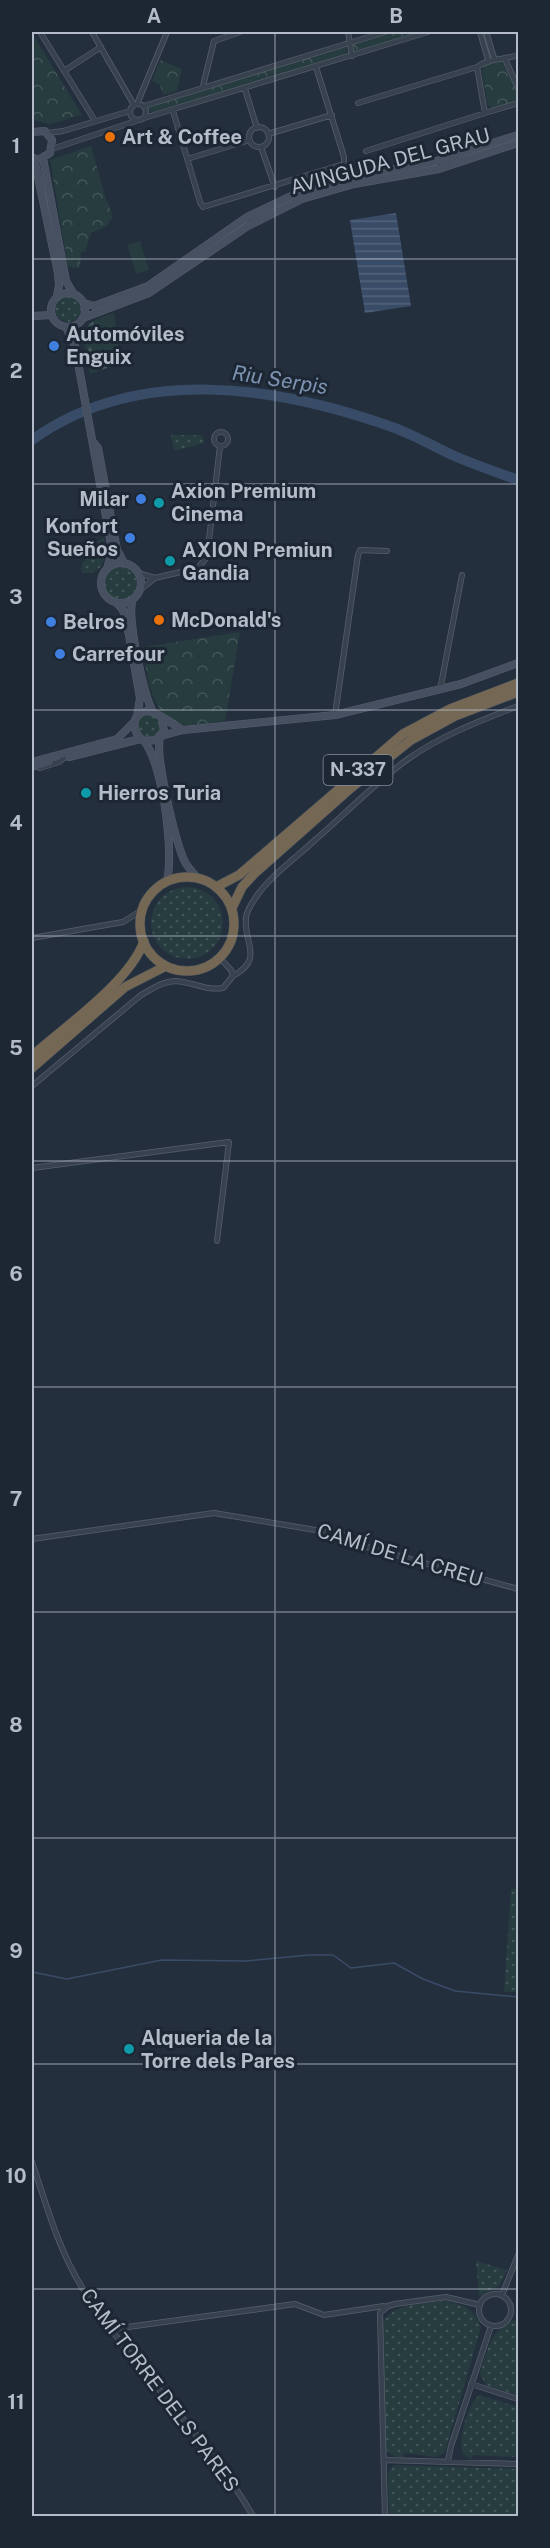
<svg xmlns="http://www.w3.org/2000/svg" width="550" height="2548" viewBox="0 0 550 2548" font-family="'Public Sans',sans-serif">
  <defs>
    <pattern id="grass-dots" width="8" height="8" patternUnits="userSpaceOnUse" patternTransform="scale(1.5)"><rect width="8" height="8" fill="#263c3f"/><path d="M2 2h.1M6 6h.1" fill="none" stroke="#435659" stroke-width="1.8" stroke-linecap="round"/></pattern>
    <pattern id="forest-firs" width="22" height="20" patternUnits="userSpaceOnUse" patternTransform="scale(1.5)"><rect width="22" height="20" fill="#263c3f"/><path d="M5 1l3.5 6h-7zM16 11l3.5 6h-7z" fill="#435659"/></pattern>
    <pattern id="park-crowns" width="20" height="18" patternUnits="userSpaceOnUse" patternTransform="scale(1.5)"><rect width="20" height="18" fill="#263c3f"/><path d="M2 6a3 3 0 1 1 6 0M12 15a3 3 0 1 1 6 0" fill="none" stroke="#435659"/></pattern>
    <pattern id="water-rules" width="6" height="5" patternUnits="userSpaceOnUse" patternTransform="scale(1.5)"><rect width="6" height="5" fill="#394c67"/><path d="M0 2.5h6" fill="none" stroke="#53647b"/></pattern>
  </defs>
  <rect width="100%" height="100%" fill="#242f3e"/>
  <path fill="url(#grass-dots)" d="M55 309a13 13 0 1 1 26 0a13 13 0 1 1-26 0Z
    M171,435H203L204,443L174,451Z
    M104,538C107,554 105,576 83,573L81,570L82,564L100,539Z
    M105 583a16 16 0 1 1 32 0a16 16 0 1 1-32 0Z
    M137 727a12 12 0 1 1 24 0a12 12 0 1 1-24 0Z
    M151 923a36 36 0 1 1 72 0a36 36 0 1 1-72 0Z
    M511,1889H518V1992H504Z
    M476,2261L507,2270L499,2286L479,2296Z
    M446,2301C467,2307 472,2306 481,2327L445,2452L437,2457L404,2453L403,2458L396,2457L387,2451L385,2446L382,2324C393,2302 424,2304 446,2301Z
    M518,2320V2395L486,2385L480,2374C487,2352 491,2325 518,2320Z
    M480,2395L518,2407V2457L473,2455L471,2459L463,2454C457,2442 468,2402 480,2395Z
    M394,2465L518,2469V2516H389L388,2473Z"/>
  <path fill="url(#forest-firs)" d="M114,313L116,331L124,329L127,338L121,339L107,368L90,374L83,335C88,320 100,318 114,313Z"/>
  <path fill="url(#park-crowns)" d="M393,32H420L352,52V44Z
    M32,33L82,115L50,124L32,120Z
    M344,46L347,51L346,54L152,113L148,107Z
    M160,60L182,69L177,91L163,95L160,85L152,81Z
    M501,60L518,93V101L493,109L488,105L482,72L484,65Z
    M91,146L105,196L113,216L107,226L91,233L85,252H81L80,268L68,267L50,160Z
    M240,632L225,721C213,722 198,726 187,725C150,720 147,675 143,647Z"/>
  <path fill="#263c3f" d="M140,241L149,270L136,274L127,245Z"/>
  <path fill="url(#water-rules)" d="M396,213L411,306L365,313L350,220Z"/>
  <g fill="none" stroke-linecap="round" stroke-linejoin="round">
    <path stroke="#394c67" stroke-width="1.5" d="M32,1972L67,1979L162,1960L247,1961L308,1955H333L351,1968L394,1963L423,1979L455,1991L518,1997"/>
    <path stroke="#394c67" stroke-width="10" d="M32,440C138,364 277,386 392,427C412,434 431,445 450,454C472,464 496,472 518,480"/>
    <g stroke="#565f6c" stroke-width="6">
      <path id="street" d="M40,32L95,121
        M92,32L134,105
        M348,32L352,56
        M480,32L488,60
        M486,32L494,58
        M518,55C503,60 490,58 477,67L485,113L518,103
        M505,59L518,88
        M64,71L101,47
        M203,86L214,41L240,32
        M245,89L257,128
        M358,103L477,67
        M130 112a8 8 0 1 1 16 0a8 8 0 1 1-16 0Z
        M137,104L167,32
        M144,106L385,32
        M173,111L200,202L203,207L344,164V157L316,67
        M144,118L428,32
        M249 137a10 10 0 1 1 20 0a10 10 0 1 1-20 0Z
        M48,133L63,131L130,111
        M268,134L332,115
        M261,147L275,187
        M52,149L136,121
        M366,151L485,113
        M187,159L250,140
        M214 439a7 7 0 1 1 14 0a7 7 0 1 1-14 0Z
        M138,573L155,578
        M140,590L155,578L198,568L207,557L220,446
        M440,690L462,575
        M335,715L358,555L360,550L387,551
        M40,768L59,762L64,758
        M32,938L123,922L142,910
        M233,976C265,958 243,944 246,917C247,910 252,903 256,897C271,875 296,858 315,840C346,813 375,783 408,759C442,735 480,721 518,706
        M32,1086L141,995C152,989 163,981 176,981C193,982 206,991 223,988L233,976L231,970L220,958
        M32,1168L229,1142L217,1241
        M32,1539L214,1513L345,1535L354,1542L363,1546L518,1589
        M32,2162C46,2204 59,2251 83,2289C134,2369 205,2434 253,2516
        M479 2310a16 16 0 1 1 32 0a16 16 0 1 1-32 0Z
        M502,2295L518,2255
        M113,2329L295,2304L324,2315L384,2306
        M471,2384L518,2399
        M384,2460L518,2464
        M448,2461L451,2446L491,2326
        M385,2516L380,2313L388,2306L395,2304L446,2297L480,2305"/>
    </g>
    <g stroke="#565f6c" stroke-width="8">
      <path id="secondary" d="M32,132L45,131L52,140L50,153L40,159
        M34,158L58,273L59,285L57,297
        M43,158L66,281L73,293
        M51 310a17 17 0 1 1 34 0a17 17 0 1 1-34 0Z
        M84,303L94,306L148,286L247,217L293,195L352,177L430,163L518,135
        M32,316L52,315
        M83,318L149,293L248,226L302,199L354,184L439,169L518,143
        M66,327L75,346L109,533L112,551L107,569
        M94,443L98,448L117,550L124,563
        M101 583a20 20 0 1 1 40 0a20 20 0 1 1-40 0Z
        M133,599C126,616 144,695 153,712
        M116,602L123,610L129,635L140,698L137,717
        M162,718L164,731L156,740L144,741C131,734 130,711 149,711C157,712 175,726 183,730
        M161,736L183,730L335,715L461,684L518,663
        M160,738C155,757 175,839 184,860C187,867 192,872 198,878
        M144,741C163,764 174,852 167,881
        M69,757L140,739
        M32,762L117,739L134,722
        M32,767L49,762"/>
    </g>
    <g stroke="#434c59" stroke-width="10">
      <path id="highway" d="M140 924a47 47 0 1 1 94 0a47 47 0 1 1-94 0Z
        M216,887L239,875L403,734L450,709L518,683
        M232,908L242,887L254,874L351,788L411,740L455,716L518,692
        M32,1056C64,1027 130,982 144,941
        M32,1068L125,987L166,966"/>
    </g>
    <use href="#street" stroke="#38414e" stroke-width="4.5"/>
    <use href="#secondary" stroke="#465061" stroke-width="7"/>
    <use href="#highway" stroke="#746855" stroke-width="9"/>
  </g>
  <path fill="none" stroke="#b4bcc9" stroke-width="1.5" stroke-opacity="0.55" d="M275,32V2516M32,259H518M32,484H518M32,710H518M32,936H518M32,1161H518M32,1387H518M32,1612H518M32,1838H518M32,2064H518M32,2289H518"/>
  <g fill="#e8710a" stroke="#1d2633" stroke-width="2">
    <circle cx="110" cy="137" r="6"/>
    <circle cx="159" cy="620" r="6"/>
  </g>
  <g fill="#3f7fe0" stroke="#1d2633" stroke-width="2">
    <circle cx="54" cy="346" r="6"/>
    <circle cx="141" cy="499" r="6"/>
    <circle cx="130" cy="538" r="6"/>
    <circle cx="51" cy="622" r="6"/>
    <circle cx="60" cy="654" r="6"/>
  </g>
  <g fill="#0f9aa8" stroke="#1d2633" stroke-width="2">
    <circle cx="159" cy="503" r="6"/>
    <circle cx="170" cy="561" r="6"/>
    <circle cx="86" cy="793" r="6"/>
    <circle cx="129" cy="2049" r="6"/>
  </g>
  <g text-anchor="middle" stroke-width="6" stroke-linejoin="round" paint-order="stroke">
    <rect fill="#1d2633" stroke="#878f9c" stroke-width="1.5" x="323.5" y="755" width="69" height="30" rx="4.5"/>
    <g font-size="18" font-weight="bold" fill="#b4bcc9">
      <text x="358" y="776">N-337</text>
    </g>
    <g font-size="20" font-weight="bold" fill="#b4bcc9" stroke="#1d2633" text-anchor="start">
      <text x="122" y="144">Art &amp; Coffee</text>
      <text x="66" y="341">Automóviles<tspan x="66" dy="23">Enguix</tspan></text>
      <text x="171" y="498">Axion Premium<tspan x="171" dy="23">Cinema</tspan></text>
      <text x="129" y="506" text-anchor="end">Milar</text>
      <text x="118" y="533" text-anchor="end">Konfort<tspan x="118" dy="23">Sueños</tspan></text>
      <text x="182" y="557">AXION Premiun<tspan x="182" dy="23">Gandia</tspan></text>
      <text x="171" y="627">McDonald's</text>
      <text x="63" y="629">Belros</text>
      <text x="72" y="661">Carrefour</text>
      <text x="98" y="800">Hierros Turia</text>
      <text x="141" y="2045">Alqueria de la<tspan x="141" dy="23">Torre dels Pares</tspan></text>
    </g>
    <g font-size="20" fill="#b4bcc9" stroke="#1d2633">
      <text transform="translate(390 161) rotate(-15)" y="7">AVINGUDA DEL GRAU</text>
      <text transform="translate(400 1555) rotate(17)" y="7">CAMÍ DE LA CREU</text>
      <text transform="translate(160 2390) rotate(53)" y="7">CAMÍ TORRE DELS PARES</text>
    </g>
    <g font-size="21" font-style="italic" fill="#7c92b1" stroke="#1d2633">
      <text transform="translate(280 380) rotate(9)" y="7">Riu Serpis</text>
    </g>
  </g>
  <rect width="550" height="2548" fill="none" stroke="#1d2633" stroke-width="66"/>
  <rect x="33" y="33" width="484" height="2482" fill="none" stroke="#b4bcc9" stroke-width="2"/>
  <g font-size="20" text-anchor="middle" font-weight="bold" fill="#b4bcc9">
    <text x="154" y="23">A</text>
    <text x="396" y="23">B</text>
    <text x="16" y="153">1</text>
    <text x="16" y="378">2</text>
    <text x="16" y="604">3</text>
    <text x="16" y="830">4</text>
    <text x="16" y="1055">5</text>
    <text x="16" y="1281">6</text>
    <text x="16" y="1506">7</text>
    <text x="16" y="1732">8</text>
    <text x="16" y="1958">9</text>
    <text x="16" y="2183">10</text>
    <text x="16" y="2409">11</text>
  </g>
</svg>
